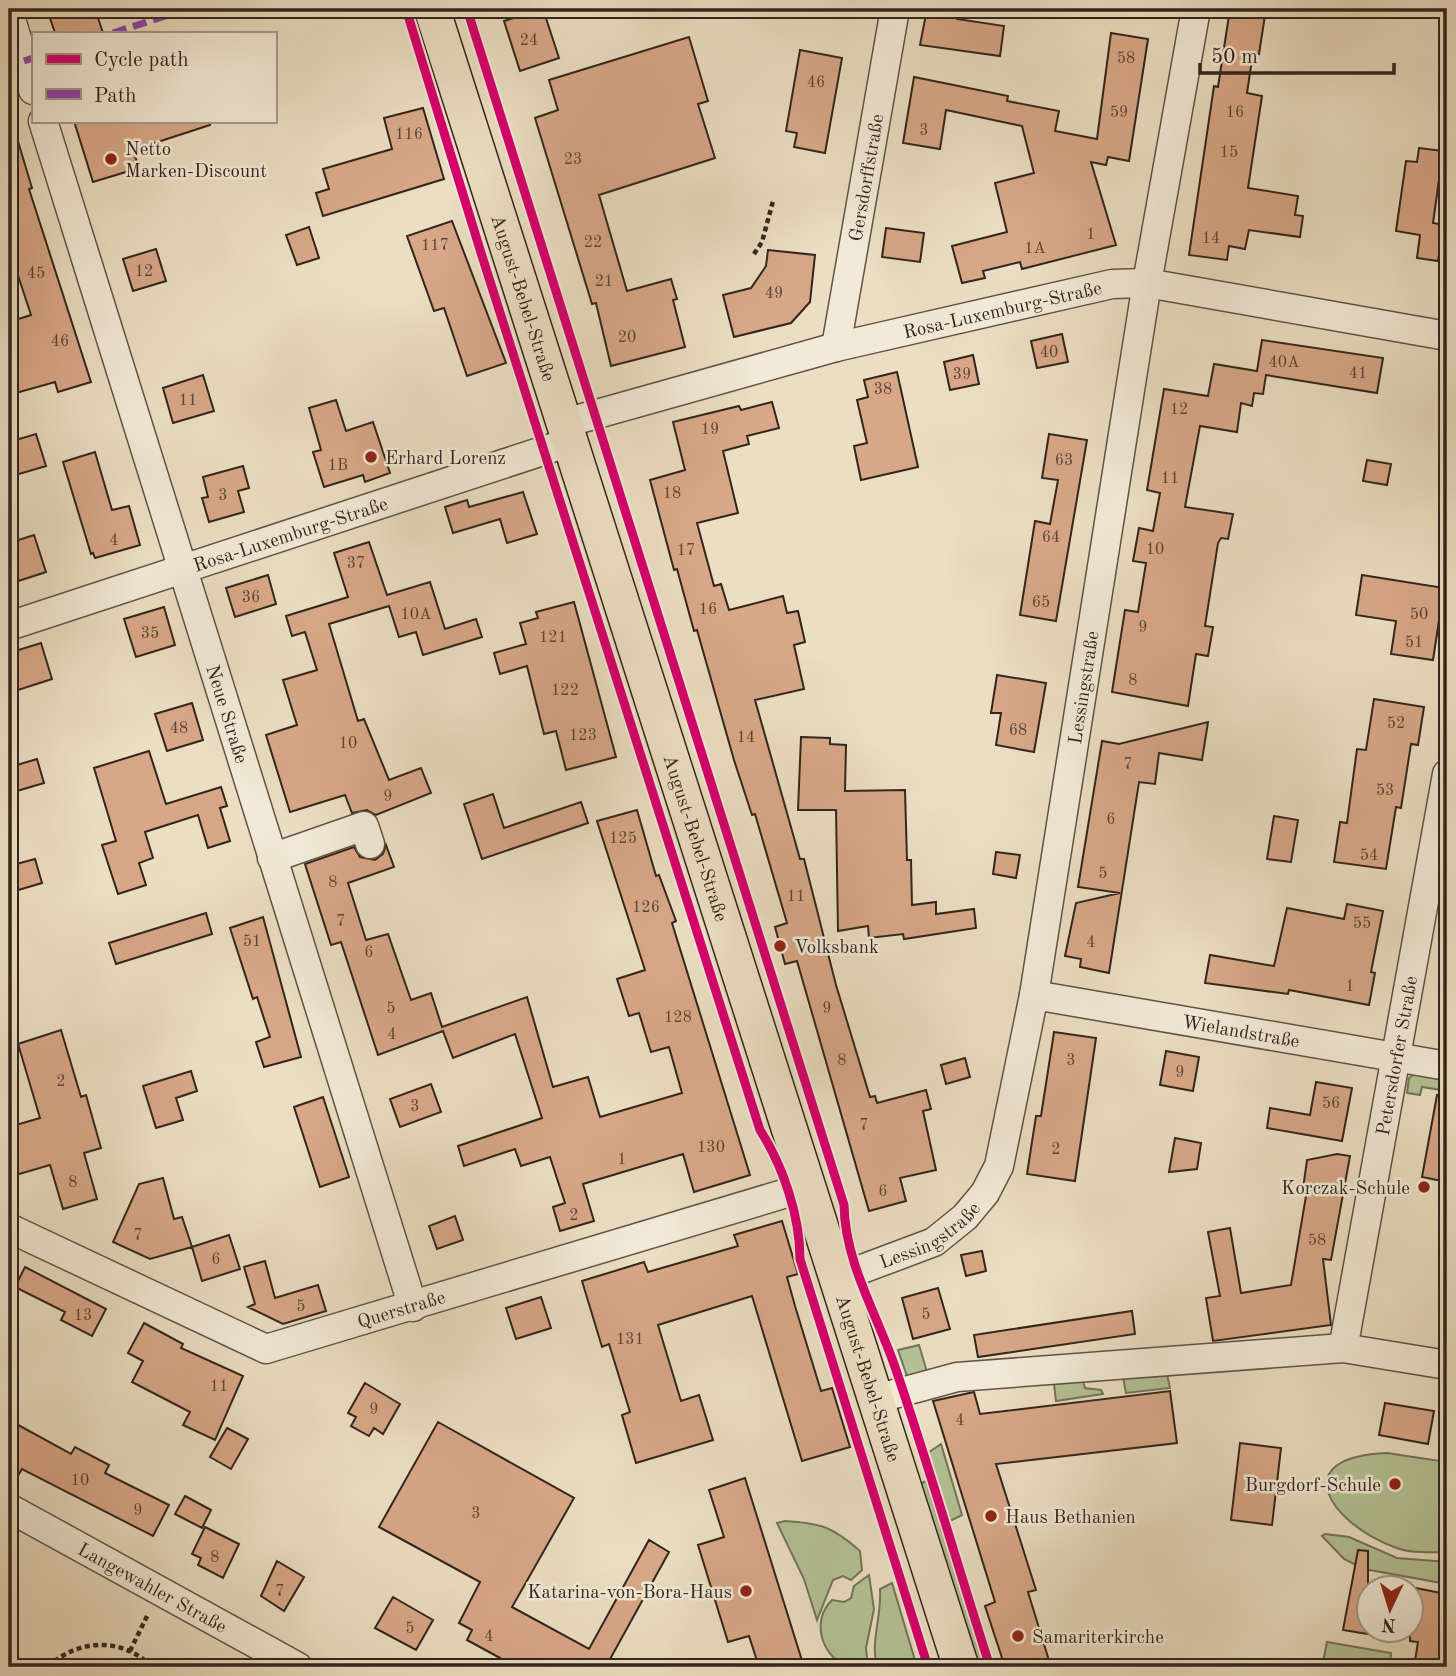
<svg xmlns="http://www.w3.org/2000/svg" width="1456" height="1676" viewBox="0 0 1456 1676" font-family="'Old Standard TT',serif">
  <rect width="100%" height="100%" fill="#ebdec2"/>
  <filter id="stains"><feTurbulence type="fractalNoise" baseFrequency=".00286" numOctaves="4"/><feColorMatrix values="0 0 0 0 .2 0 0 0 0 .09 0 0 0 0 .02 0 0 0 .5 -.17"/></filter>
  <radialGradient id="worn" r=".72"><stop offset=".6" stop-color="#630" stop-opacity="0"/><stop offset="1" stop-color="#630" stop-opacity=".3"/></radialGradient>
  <path fill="#b4c295" stroke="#73745a" stroke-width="2" d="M1417,1072L1447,1073V1091L1422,1087L1420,1095L1407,1093L1409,1078Z
    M919,1345L927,1372L907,1376L898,1350Z
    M1167,1374L1170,1388L1126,1393L1123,1377Z
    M1083,1381L1085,1388L1101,1390L1103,1394L1056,1401L1054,1384Z
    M941,1444L962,1515L950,1521L928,1453Z
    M1387,1453L1447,1462V1552C1429,1552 1411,1554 1394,1547C1330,1523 1285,1457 1387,1453Z
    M926,1481L984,1667H975L918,1485Z
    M785,1521C821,1523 833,1527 860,1551L862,1570L851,1580L843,1576L833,1580L817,1620L804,1579L777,1523Z
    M1325,1534L1349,1537L1397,1558L1447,1562V1584L1364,1569L1344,1559L1322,1536Z
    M869,1575L874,1609L866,1648L868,1667C862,1667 851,1669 846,1666C821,1655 811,1620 832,1600L844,1602L851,1598L854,1586Z
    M892,1583L917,1667H877C870,1642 882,1616 880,1589Z
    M1327,1642L1391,1653L1390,1667H1322Z"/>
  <path fill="#d8a787" stroke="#32251e" stroke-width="2" d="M47,9H95L103,33H55Z
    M543,9L559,58L520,71L504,21Z
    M927,9H959L957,19L1004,26L1000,56L920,45Z
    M1230,9H1266L1259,54L1253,53L1247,93L1262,96L1248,188L1298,196L1295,215L1303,216L1300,237L1249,230L1245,249L1229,246L1227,260L1189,255L1214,86L1218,87Z
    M1111,33L1148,39L1129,161L1108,157L1106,165L1091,162L1116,245L1022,269L1020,262L983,271L985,278L962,283L952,246L1007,232L995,183L1034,173L1022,126L1017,125L946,110L940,149L903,143L914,77L1008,96L1007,101L1059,111L1055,131L1097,139Z
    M689,37L708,101L698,104L715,158L599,195L627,291L671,279L677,299L673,300L685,347L611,366L596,303L592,304L535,118L558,110L549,80Z
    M800,50L842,58L825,153L794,147L797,133L786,131Z
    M423,108L444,179L323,216L316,193L329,189L323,169L392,149L384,118Z
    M74,121H210V125L133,150L139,168L93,182Z
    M14,128L32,188L29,189L91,382L58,392L55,382L9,395V322L31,315L9,248V129Z
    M1419,148L1443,151L1433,223L1444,225L1438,261L1417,258L1420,235L1396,231L1406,161L1417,162Z
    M452,221L506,363L467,376L444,308L434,311L407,236Z
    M309,227L319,258L297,265L286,235Z
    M886,228L924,233L920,262L882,257Z
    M156,249L166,281L133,291L123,259Z
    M768,250L815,255L810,302L791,323L734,337L723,295L751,288L766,266Z
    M1062,334L1068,362L1037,368L1031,341Z
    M1262,340L1383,358L1377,393L1266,375L1263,394L1254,393L1252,406L1241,403L1237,432L1200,426L1185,507L1233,514L1228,539L1221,538L1218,543L1205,626L1213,627L1208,656L1196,654L1188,706L1112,692L1125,610L1138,612L1146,563L1133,561L1139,528L1153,531L1160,493L1147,490L1164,389L1208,396L1214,364L1257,371Z
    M973,355L979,384L950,390L944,362Z
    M897,372L918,467L861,480L854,446L867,443L857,400L868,397L864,380Z
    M203,375L214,411L173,423L163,388Z
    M336,400L346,431L373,422L390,473L365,482L363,475L324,487L313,452L321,450L309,408Z
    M772,402L779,428L747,436L749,444L723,451L738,513L697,523L714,586L721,584L729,610L783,596L787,613L798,611L805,642L794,645L804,689L755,700L800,859H804L836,985L870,1097L875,1096L877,1103L926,1090L931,1109L923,1111L936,1170L900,1178L906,1201L869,1211L797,961L785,964L775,927L787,923L755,814L752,815L734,760L697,630L694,631L677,569L674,570L650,480L685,470L673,422L739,406L741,410Z
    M36,434L46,466L9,477V442Z
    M1049,434L1087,440L1056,621L1020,615L1035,521L1050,524L1058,480L1042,478Z
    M95,452L112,510L129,506L140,545L95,558L93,553L91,554L63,462Z
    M1367,460L1391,464L1387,485L1363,481Z
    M243,466L249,488L238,491L244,512L209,522L202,498L208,497L203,477Z
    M523,492L537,534L507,543L500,519L453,533L445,507L467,500L469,507Z
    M34,535L46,572L9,584V543Z
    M369,542L387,595L430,582L445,629L476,619L482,637L423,655L416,632L399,637L389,606L329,624L358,721L364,719L389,780L421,768L431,793L376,815L367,810L352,813L345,795L290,812L266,735L297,725L283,680L317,670L305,632L292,636L286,616L348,597L334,553Z
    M268,575L276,604L235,617L226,588Z
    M1362,575L1444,588L1433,660L1391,654L1396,621L1356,615Z
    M574,602L616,757L566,770L556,731L544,734L527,666L500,674L494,653L526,644L520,623L538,618L536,612Z
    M164,607L175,645L136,657L124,619Z
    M41,643L52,679L18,690L9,653Z
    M997,675L1046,683L1034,752L996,745L1001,713H991Z
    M1374,699L1424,707L1418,745L1411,744L1401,808L1396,807L1386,869L1334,862L1340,822L1347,823L1357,749L1366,750Z
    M192,703L203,740L167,751L155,714Z
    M1208,722L1202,760L1159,753L1155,784L1139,782L1109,973L1080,967L1081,959L1065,956L1076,903L1120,893L1078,887L1102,741L1119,744Z
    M801,737L830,738V744L846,745L845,791L905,790L907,860H911L912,905L936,902V914L974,909L976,928L904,939L903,934L869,938L868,926L838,931L836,810H798Z
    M149,751L166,804L221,787L227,806L220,808L230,841L208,848L198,815L145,832L153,858L139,863L146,885L118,894L102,845L116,841L94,768Z
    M37,759L44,783L17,791L10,767Z
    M493,794L504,828L581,802L588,823L482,859L464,804Z
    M637,810L656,876L659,875L676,921L672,923L750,1175L694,1192L683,1154L583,1184L594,1221L560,1231L553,1207L565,1203L550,1157L521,1166L515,1149L464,1166L458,1146L542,1118L515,1034L453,1058L443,1031L378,1055L341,942L331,945L305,864L354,847L360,857L375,860L383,854L386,845L394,867L348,883L366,940L388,934L411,1000L431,993L442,1027L527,997L553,1087L588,1077L600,1117L682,1093L669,1047L651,1052L639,1013L629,1016L617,979L645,970L597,821Z
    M1274,816L1298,820L1291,862L1267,859Z
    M996,852L1020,855L1016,878L993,874Z
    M35,859L42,883L15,891L9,866Z
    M1347,904L1383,911L1371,972L1375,973L1369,1005L1289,990L1288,994L1205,983L1210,955L1274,966L1287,908L1344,919Z
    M206,913L212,934L116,964L109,943Z
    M263,917L301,1057L264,1067L256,1042L270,1037L257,997L253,999L230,928Z
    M61,1030L81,1097L86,1095L101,1148L84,1153L97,1199L63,1209L50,1165L9,1177V1127L40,1118L18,1044Z
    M1054,1032L1096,1038L1075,1181L1027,1174L1036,1116H1041Z
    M1166,1051L1199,1057L1193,1091L1160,1085Z
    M965,1058L970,1077L946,1084L941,1065Z
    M191,1071L197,1091L176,1098L183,1120L156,1128L143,1086Z
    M1316,1082L1352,1088L1342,1141L1267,1128L1270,1108L1310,1115Z
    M431,1084L441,1112L400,1127L390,1099Z
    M1437,1095L1447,1096V1182L1422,1177Z
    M323,1097L349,1177L320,1187L294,1107Z
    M1175,1138L1201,1143L1197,1169L1169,1172Z
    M1337,1154L1350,1156L1331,1260L1323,1259L1331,1325L1213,1341L1206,1298L1220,1296L1208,1232L1230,1228L1241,1293L1291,1285L1307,1190L1303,1189L1307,1160Z
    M163,1178L174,1219L182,1217L192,1247L150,1259L113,1242L139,1184Z
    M455,1216L463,1240L437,1249L429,1226Z
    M782,1221L798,1274L787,1277L795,1306L821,1391L832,1388L850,1447L802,1461L752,1296L658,1325L681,1401L699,1395L713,1440L636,1463L622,1415L630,1412L609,1344L602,1347L582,1281L644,1262L648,1272L738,1246L734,1235Z
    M229,1235L240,1269L202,1281L192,1247Z
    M982,1251L986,1271L966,1276L961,1255Z
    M265,1261L275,1298L318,1285L326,1311L283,1324L248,1307L255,1304L244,1267Z
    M25,1267L106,1309L92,1336L61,1320L65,1312L15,1287Z
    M938,1288L950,1329L913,1339L902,1298Z
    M541,1297L551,1328L516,1339L506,1308Z
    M1132,1311L1135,1334L978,1357L974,1335Z
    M144,1323L183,1344L181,1348L243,1376L215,1440L183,1425L190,1412L132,1382L143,1361L128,1353Z
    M365,1383L400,1404L383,1434L374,1428L369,1436L351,1426L356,1417L348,1413Z
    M1170,1391L1177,1443L996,1464L1036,1590L1028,1592L1051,1667H1005L985,1606L995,1602L933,1401L974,1392L980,1414Z
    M1385,1403L1434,1411L1428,1444L1379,1435Z
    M9,1420L71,1454L75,1447L109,1465L105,1473L169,1505L153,1536L22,1469L9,1491Z
    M438,1422L574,1498L512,1607L589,1649L649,1540L669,1552L609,1661L621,1667H495L500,1658L467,1640L472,1630L459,1623L480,1582L379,1527Z
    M227,1428L248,1439L231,1469L210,1457Z
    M1240,1443L1281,1448L1272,1525L1231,1520Z
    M745,1478L804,1667H759L749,1636L728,1642L698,1545L724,1537L709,1490Z
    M185,1496L211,1510L202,1528L175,1514Z
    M205,1527L239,1544L223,1578L198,1565L201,1558L192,1554Z
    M1358,1550L1368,1551V1634L1343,1630Z
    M277,1561L304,1577L284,1611L261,1596Z
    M1410,1587L1447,1594V1667H1414L1418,1642L1410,1641Z
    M393,1597L433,1620L416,1650L375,1628Z"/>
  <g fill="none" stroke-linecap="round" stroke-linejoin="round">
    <g stroke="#605347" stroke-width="31">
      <g id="minor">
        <path d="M9,13L33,90"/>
        <path id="s1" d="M43,121L413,1307"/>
        <path id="s2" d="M836,347L895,9"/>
        <path id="s3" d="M565,423L836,347L1112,284L1147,283L1447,336"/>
        <path id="s4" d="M9,626L570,442"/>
        <path d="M272,858L364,826L370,844"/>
        <path id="s5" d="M1034,995L1447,1066"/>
        <path id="s6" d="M9,1228L266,1349L810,1186"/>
        <path id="s7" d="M838,1278L934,1242L965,1217L985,1193L999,1166L1034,995L1147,283L1196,9"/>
        <path id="s8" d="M1345,1338L1447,774"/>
        <path d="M876,1399L957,1377L1343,1348L1447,1365"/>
        <path id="s9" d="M9,1508L298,1667"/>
      </g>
    </g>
    <g stroke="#32251e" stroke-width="38">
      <g id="major">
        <path id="s10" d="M432,9L961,1667"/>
      </g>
    </g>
    <path stroke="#32251e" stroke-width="4.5" stroke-dasharray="5 3.5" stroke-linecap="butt" d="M754,254L762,242L773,201
      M130,1651L148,1614
      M48,1667C78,1638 123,1637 152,1667"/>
    <use href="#minor" stroke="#f2ead7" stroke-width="28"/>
    <use href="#major" stroke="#ebdec2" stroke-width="35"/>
    <path stroke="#8e44ad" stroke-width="7" stroke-dasharray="14 7" stroke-linecap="butt" d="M113,33L187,9
      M24,61L33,58"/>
    <g stroke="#f2ead7" stroke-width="13">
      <path id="cycleway" d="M406,9L482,256L760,1130C783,1166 800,1216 800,1259L928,1667
        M467,9L844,1205C845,1263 877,1314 895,1367C929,1466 958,1567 990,1667"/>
    </g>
    <use href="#cycleway" stroke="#d6006c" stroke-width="9"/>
  </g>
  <g fill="#8f2418" stroke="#f2ead7" stroke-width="2.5">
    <circle cx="111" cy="159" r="7"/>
    <circle cx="371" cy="457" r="7"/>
    <circle cx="780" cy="946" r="7"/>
    <circle cx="1424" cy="1187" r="7"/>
    <circle cx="1395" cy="1484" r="7"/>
    <circle cx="991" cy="1516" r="7"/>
    <circle cx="746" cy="1591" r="7"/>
    <circle cx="1018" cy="1636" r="7"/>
  </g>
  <g text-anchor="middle" stroke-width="5" stroke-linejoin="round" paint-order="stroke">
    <g font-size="16" fill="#5c4638">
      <text x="529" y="45">24</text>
      <text x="1126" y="63">58</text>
      <text x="816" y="87">46</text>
      <text x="1119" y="117">59</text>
      <text x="1235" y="117">16</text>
      <text x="924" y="135">3</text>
      <text x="409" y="139">116</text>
      <text x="1229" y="157">15</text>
      <text x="573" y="164">23</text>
      <text x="1091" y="239">1</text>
      <text x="1211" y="243">14</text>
      <text x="593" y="247">22</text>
      <text x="435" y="250">117</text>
      <text x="1035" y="253">1A</text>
      <text x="144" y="276">12</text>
      <text x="36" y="278">45</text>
      <text x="604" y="286">21</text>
      <text x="774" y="298">49</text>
      <text x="627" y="342">20</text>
      <text x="60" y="346">46</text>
      <text x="1049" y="357">40</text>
      <text x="1284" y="367">40A</text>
      <text x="1358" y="378">41</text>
      <text x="962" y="379">39</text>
      <text x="883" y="394">38</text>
      <text x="188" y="405">11</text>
      <text x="1179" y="414">12</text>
      <text x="710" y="434">19</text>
      <text x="1064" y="465">63</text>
      <text x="338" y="470">1B</text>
      <text x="1170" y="483">11</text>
      <text x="672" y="498">18</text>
      <text x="223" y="500">3</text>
      <text x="1051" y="542">64</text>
      <text x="114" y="545">4</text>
      <text x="1155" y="554">10</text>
      <text x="686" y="555">17</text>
      <text x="356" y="568">37</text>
      <text x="251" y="602">36</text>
      <text x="1041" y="607">65</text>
      <text x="708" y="614">16</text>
      <text x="416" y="619">10A</text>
      <text x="1419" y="619">50</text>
      <text x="1143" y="632">9</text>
      <text x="150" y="638">35</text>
      <text x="553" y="642">121</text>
      <text x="1414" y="647">51</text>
      <text x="1133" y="685">8</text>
      <text x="565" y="695">122</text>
      <text x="1396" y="728">52</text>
      <text x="179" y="733">48</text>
      <text x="1018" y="735">68</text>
      <text x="583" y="740">123</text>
      <text x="746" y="742">14</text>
      <text x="348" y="748">10</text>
      <text x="1128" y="769">7</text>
      <text x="1385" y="795">53</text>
      <text x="388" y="801">9</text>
      <text x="1111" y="824">6</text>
      <text x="623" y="843">125</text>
      <text x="1369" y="860">54</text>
      <text x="1103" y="878">5</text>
      <text x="333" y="887">8</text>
      <text x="796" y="901">11</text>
      <text x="646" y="912">126</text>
      <text x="341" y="926">7</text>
      <text x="1362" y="928">55</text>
      <text x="252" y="946">51</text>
      <text x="1091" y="947">4</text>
      <text x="369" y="957">6</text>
      <text x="1350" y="991">1</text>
      <text x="391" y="1013">5</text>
      <text x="827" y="1013">9</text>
      <text x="678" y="1022">128</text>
      <text x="392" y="1039">4</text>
      <text x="842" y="1065">8</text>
      <text x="1071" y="1065">3</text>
      <text x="1180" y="1077">9</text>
      <text x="61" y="1086">2</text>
      <text x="1331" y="1108">56</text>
      <text x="415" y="1111">3</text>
      <text x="864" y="1130">7</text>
      <text x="711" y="1152">130</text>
      <text x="1056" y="1154">2</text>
      <text x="622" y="1164">1</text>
      <text x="73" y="1187">8</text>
      <text x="883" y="1196">6</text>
      <text x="574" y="1220">2</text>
      <text x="138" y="1240">7</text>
      <text x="1317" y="1245">58</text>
      <text x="216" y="1264">6</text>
      <text x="301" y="1311">5</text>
      <text x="926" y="1319">5</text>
      <text x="83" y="1320">13</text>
      <text x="630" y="1344">131</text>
      <text x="219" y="1391">11</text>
      <text x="374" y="1414">9</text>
      <text x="960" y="1425">4</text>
      <text x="80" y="1485">10</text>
      <text x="138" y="1515">9</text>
      <text x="476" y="1518">3</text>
      <text x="215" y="1562">8</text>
      <text x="280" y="1596">7</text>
      <text x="410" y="1633">5</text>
      <text x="489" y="1641">4</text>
    </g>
    <g font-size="19" fill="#32251e" stroke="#f2ead7" text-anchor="start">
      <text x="125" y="155">Netto<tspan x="125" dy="22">Marken-Discount</tspan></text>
      <text x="385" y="464">Erhard Lorenz</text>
      <text x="794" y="953">Volksbank</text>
      <text x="1410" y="1194" text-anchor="end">Korczak-Schule</text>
      <text x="1381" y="1491" text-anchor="end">Burgdorf-Schule</text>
      <text x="1005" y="1523">Haus Bethanien</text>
      <text x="732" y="1598" text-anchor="end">Katarina-von-Bora-Haus</text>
      <text x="1032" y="1643">Samariterkirche</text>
    </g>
    <g font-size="19" fill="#32251e" stroke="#f2ead7">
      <text dy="7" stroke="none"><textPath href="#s2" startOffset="172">Gersdorffstraße</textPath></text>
      <text dy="7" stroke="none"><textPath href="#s10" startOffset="303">August-Bebel-Straße</textPath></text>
      <text dy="7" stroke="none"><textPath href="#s3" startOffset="452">Rosa-Luxemburg-Straße</textPath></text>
      <text dy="7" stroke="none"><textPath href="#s4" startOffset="296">Rosa-Luxemburg-Straße</textPath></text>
      <text dy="7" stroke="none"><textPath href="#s7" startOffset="690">Lessingstraße</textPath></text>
      <text dy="7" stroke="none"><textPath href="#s1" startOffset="621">Neue Straße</textPath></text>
      <text dy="7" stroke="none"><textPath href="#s10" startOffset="870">August-Bebel-Straße</textPath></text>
      <text dy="7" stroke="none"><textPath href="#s5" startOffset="210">Wielandstraße</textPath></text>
      <text dy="7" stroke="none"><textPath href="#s8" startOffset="287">Petersdorfer Straße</textPath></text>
      <text dy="7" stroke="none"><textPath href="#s7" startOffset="102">Lessingstraße</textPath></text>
      <text dy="7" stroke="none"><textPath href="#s6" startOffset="425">Querstraße</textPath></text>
      <text dy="7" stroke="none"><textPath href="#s10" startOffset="1437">August-Bebel-Straße</textPath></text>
      <text dy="7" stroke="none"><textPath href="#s9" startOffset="164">Langewahler Straße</textPath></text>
    </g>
  </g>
  <rect width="1456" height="1676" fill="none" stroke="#ebdec2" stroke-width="35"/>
  <rect x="10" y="10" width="1435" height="1655" fill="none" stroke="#32251e" stroke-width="3.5"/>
  <rect x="18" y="18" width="1421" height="1641" fill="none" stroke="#32251e" stroke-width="2"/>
  <rect x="32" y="32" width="245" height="91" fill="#f2ead7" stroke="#a59b8d" stroke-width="2"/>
  <rect x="46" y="54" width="35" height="10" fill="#d6006c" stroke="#a59b8d" stroke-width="2"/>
  <text x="94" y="66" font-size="21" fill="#32251e">Cycle path</text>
  <rect x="46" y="89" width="35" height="10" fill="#8e44ad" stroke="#a59b8d" stroke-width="2"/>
  <text x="94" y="102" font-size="21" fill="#32251e">Path</text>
  <g transform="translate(1390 1609) rotate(184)"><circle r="33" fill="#f2ead7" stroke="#a59b8d" stroke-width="2"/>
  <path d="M0-5L12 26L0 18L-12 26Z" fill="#8f2418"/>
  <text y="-10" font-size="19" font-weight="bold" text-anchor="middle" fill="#32251e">N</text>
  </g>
  <path d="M1200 63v10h194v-10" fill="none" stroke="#32251e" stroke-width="3.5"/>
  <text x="1211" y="63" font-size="21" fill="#32251e" stroke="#f2ead7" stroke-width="5" paint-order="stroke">50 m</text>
  <rect width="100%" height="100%" filter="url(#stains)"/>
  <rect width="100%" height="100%" fill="url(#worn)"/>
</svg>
